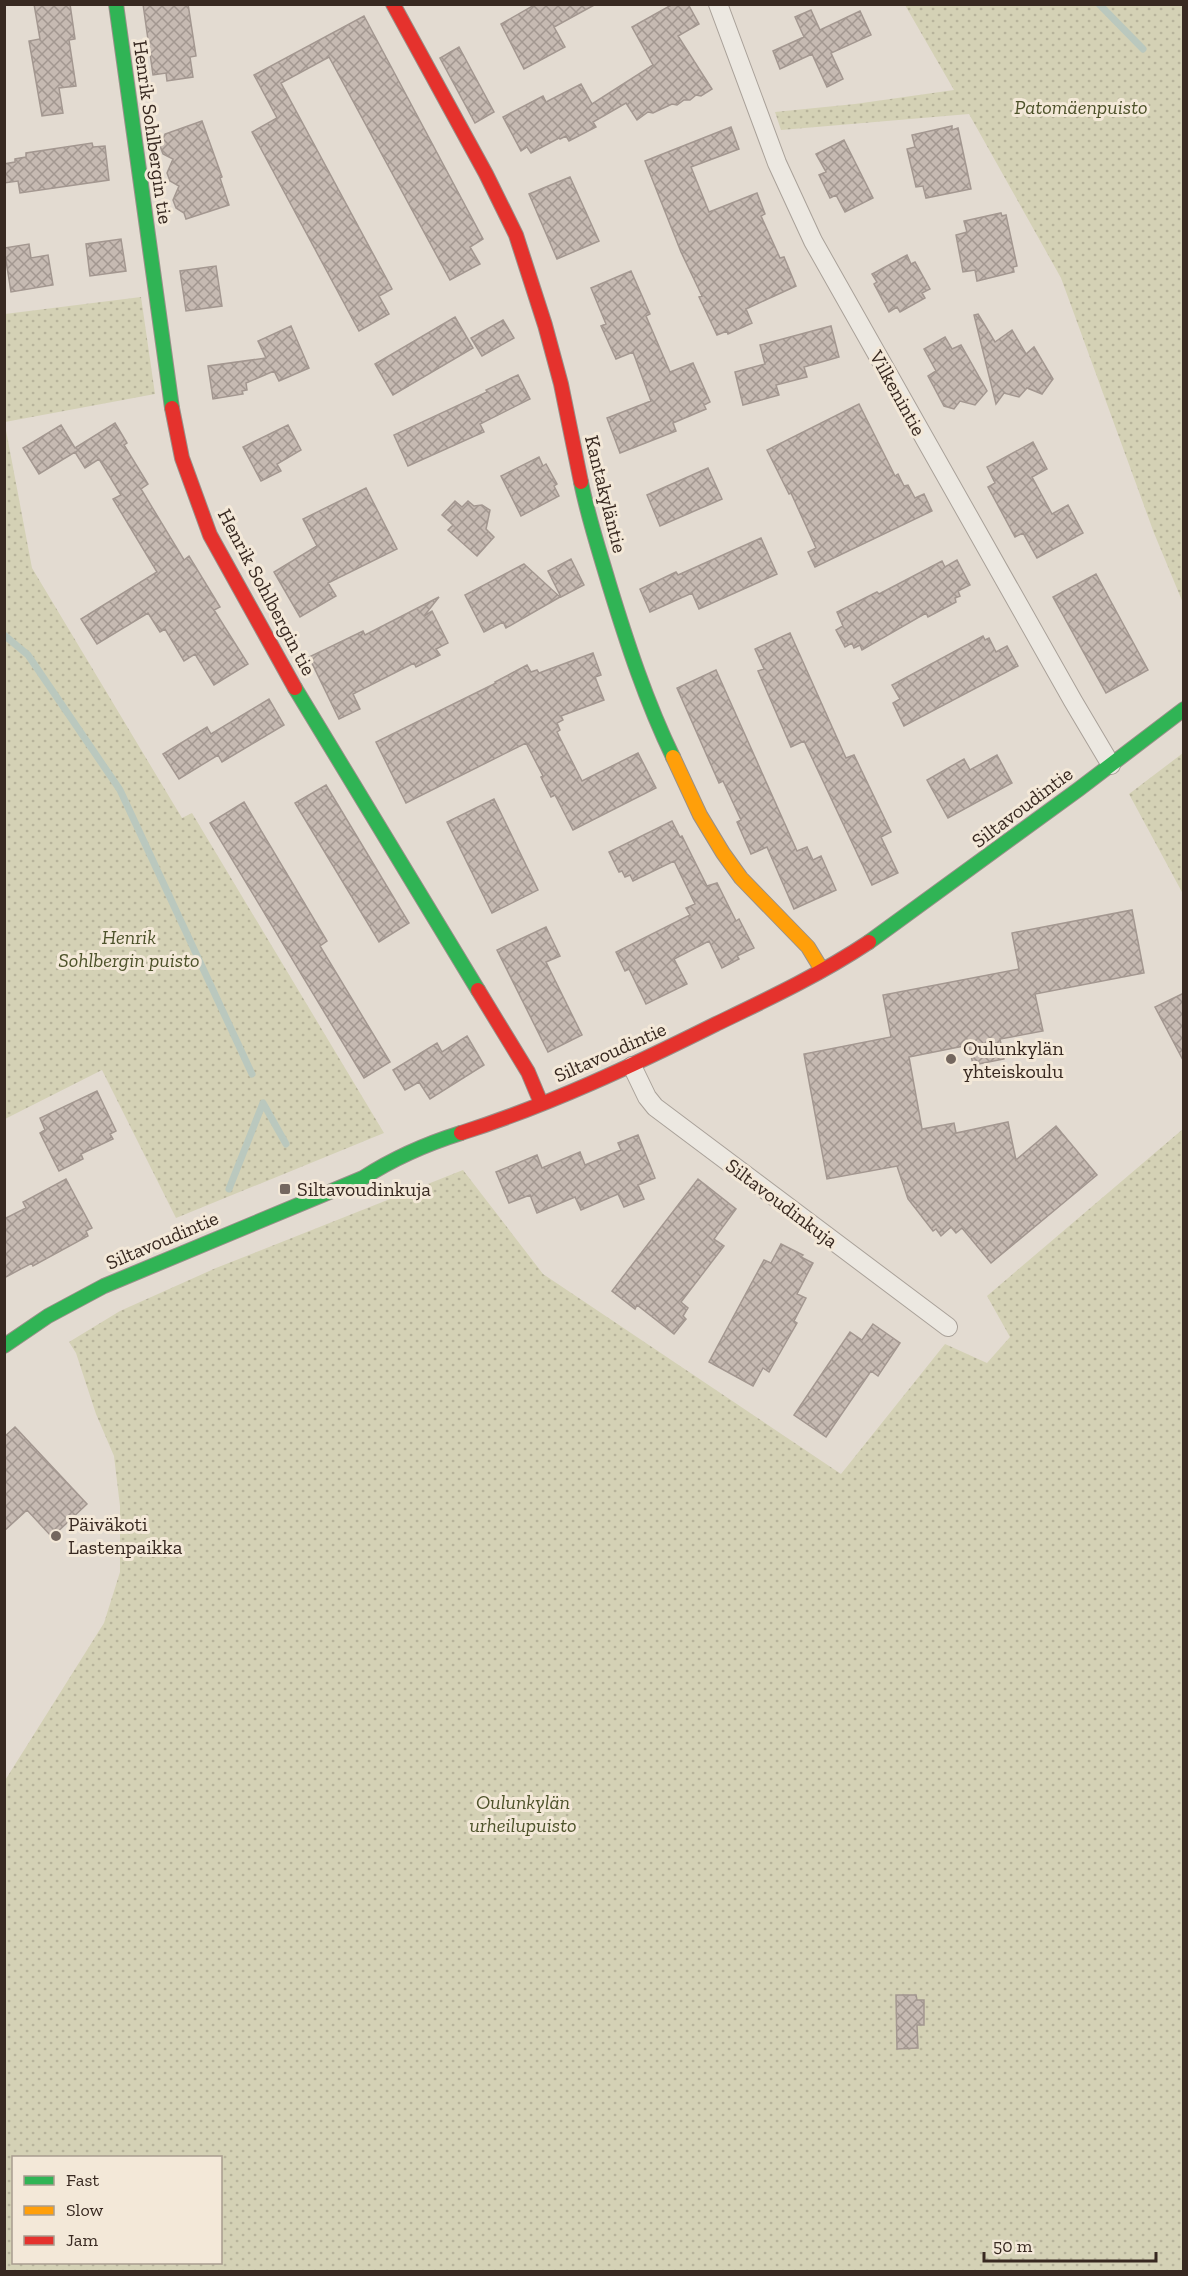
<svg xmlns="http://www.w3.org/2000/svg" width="1188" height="2276" viewBox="0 0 1188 2276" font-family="'Zilla Slab',serif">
  <defs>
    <pattern id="park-dots" width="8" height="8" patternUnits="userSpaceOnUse" patternTransform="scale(1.5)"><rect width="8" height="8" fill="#d4d1b5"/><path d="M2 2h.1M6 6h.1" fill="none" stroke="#b7b39b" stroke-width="1.8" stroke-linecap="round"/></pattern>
    <pattern id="building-cross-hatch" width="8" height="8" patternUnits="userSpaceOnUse" patternTransform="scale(1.5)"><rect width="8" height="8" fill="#c6bab2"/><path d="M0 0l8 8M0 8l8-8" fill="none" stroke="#a29790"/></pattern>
  </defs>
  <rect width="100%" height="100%" fill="#e3dbd1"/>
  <path fill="url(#park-dots)" fill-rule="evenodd" d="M905,5H1183V603L1154,533L1061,278L969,114L781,130L775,112L855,104L954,90Z
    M141,297L155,394L5,422V314Z
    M5,425L32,568L182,818L192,813L384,1133L176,1218L102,1070L5,1119Z
    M1183,753V894L1129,794Z
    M1183,1129V2271H5L4,1782L104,1623L120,1572V1506L114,1456L96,1414L76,1353L69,1342L120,1311L216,1268L463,1170L543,1274L841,1474L945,1344L987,1363L1010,1337L987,1296ZM14,2158H220V2262H14Z"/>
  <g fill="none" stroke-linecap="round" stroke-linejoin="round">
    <path stroke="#bac8be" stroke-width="7" d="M1099,4L1143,49
      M4,635L28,655L120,790L252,1074
      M263,1103L286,1144
      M229,1189L263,1103"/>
  </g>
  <path fill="url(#building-cross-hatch)" stroke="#a39790" stroke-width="1.5" d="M34,4H70L75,39L69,40L76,86L59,88L63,113L42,116L29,41L40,39Z
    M143,4H188L196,56L190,57L193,77L167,81L166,73L153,75Z
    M536,4H596L554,27L565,47L524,69L501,24Z
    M673,4H688L699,24L678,36L712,89L701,96L696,95L690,100H684L677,105L672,104L653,113L648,112L637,120L626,103L593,122L596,127L569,141L566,136L560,139L559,138L531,153L527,147L521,151L503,117L543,96L546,102L581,84L592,104L653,65L632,27Z
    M811,10L820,30L860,11L871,35L831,53L843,79L827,87L812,54L780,69L773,51L804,37L795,17Z
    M364,16L483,239L470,247L480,264L450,280L329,57L281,83L392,289L379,296L389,314L359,331L252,132L277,118L254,75Z
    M459,47L494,112L475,123L440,58Z
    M202,121L222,177L220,178L229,205L186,219L184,213L176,208L173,200L179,186L170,181L167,173L173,159L163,154L160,146L165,134Z
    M952,126V130L958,128L971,189L926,198L923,186L916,187L907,149L915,147L912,135Z
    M731,127L739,149L691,167L709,212L757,193L765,214L761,216L780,258L784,257L796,286L746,309L752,323L728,334L727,331L717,335L699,297L702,296L681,252L645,161Z
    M844,140L873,198L845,212L836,195L830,198L819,175L826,172L816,154Z
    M92,143L93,147L105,146L109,180L20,193L18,181L4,183V164L15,162V159L26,157V153Z
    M570,177L599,241L557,259L529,194Z
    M1001,213L1002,216L1006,215L1017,266L1013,267L1014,272L977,281L975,270L963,272L956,235L967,232L964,221Z
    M121,239L126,271L90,276L86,244Z
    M29,244L31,258L48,255L53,285L11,292L4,248Z
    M907,255L911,264L915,262L930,289L922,293L925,298L900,312L897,307L889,312L874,284L877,282L872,274Z
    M216,266L222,306L186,311L180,271Z
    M631,271L650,314L646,316L670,372L693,363L710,402L704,405L706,409L673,423L676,431L620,453L607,418L651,401L633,352L616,359L601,326L606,324L591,288Z
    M978,314L995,342L1012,330L1026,354L1034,347L1053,379L1042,394L1027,388L1019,397L1004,393L996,404L974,315Z
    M455,317L473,348L393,395L375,364Z
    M503,320L514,338L482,356L471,338Z
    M291,326L309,368L279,381L274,371L246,383L247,390L242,391L243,394L213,399L208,366L266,358L258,341Z
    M831,326L839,357L804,367L807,377L776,385L779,395L743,405L735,372L765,364L760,345Z
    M945,337L952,349L961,345L987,391L975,405L960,401L954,409L944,406L928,376L936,371L924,349Z
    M518,375L530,399L480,424L484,432L408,466L394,435L487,392L486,390Z
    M859,404L895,476L898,474L904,486L908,485L915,498L924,494L932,511L815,567L808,552L816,548L791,493L789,494L767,450Z
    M115,423L127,443L124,445L148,484L141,489L184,560L189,556L220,607L214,610L248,664L214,685L195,654L184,661L165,629L160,632L148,613L97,644L81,619L157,572L113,499L121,495L99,459L85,468L75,452L39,474L23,448L61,425L75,448Z
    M288,425L301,450L277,464L281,471L261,481L243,447Z
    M1033,442L1047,469L1032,477L1052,514L1068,505L1083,533L1037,558L1023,533L1015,537L988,487L995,483L987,467Z
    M539,457L543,466L546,464L557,484L554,486L559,496L521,516L501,476Z
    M708,468L722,499L660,526L647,495Z
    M366,488L397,549L328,583L336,596L300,617L274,572L317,546L303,519Z
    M455,501L462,507L468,501L474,506L482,505L490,510L486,529L494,537L477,556L448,530L453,525L442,515Z
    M761,538L777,574L699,609L692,593L650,612L640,589L676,572L678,575Z
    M571,559L584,585L561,597L548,571Z
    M957,560L970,585L958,591L960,596L955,598L956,602L928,617L926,613L862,650L860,645L854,648L852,643L845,647L836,630L843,626L837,612L877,592L879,594L942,561L945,567Z
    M524,564L560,597L506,628L503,622L484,632L465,595Z
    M1096,574L1148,670L1106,693L1053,597Z
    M439,597L424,616L432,611L448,643L436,649L440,655L416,667L414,663L353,694L360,709L339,719L309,657L363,631L365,635Z
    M790,633L846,758L854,755L891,832L881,837L898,873L872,885L804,741L791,747L758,671L764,669L755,649Z
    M983,636L985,640L989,638L996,652L1007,646L1018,666L904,726L893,703L900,699L892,685Z
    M593,653L601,675L595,677L604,700L561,716L563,720L557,723L560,730L557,732L582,781L638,753L656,788L573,830L555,795L551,797L541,777L543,776L526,743L406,803L376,742L496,683L495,682L527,665L531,672L537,670L539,673Z
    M716,670L797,851L807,847L813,860L821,856L836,890L794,909L767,847L751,854L737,822L741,820L723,781L719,783L677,688Z
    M269,699L284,725L222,762L218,755L179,779L163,754L207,727L211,734Z
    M997,755L1012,783L948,818L927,780L964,759L970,770Z
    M326,785L409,923L379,942L295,803Z
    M494,799L538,890L492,913L447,822Z
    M244,802L327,941L320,946L390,1062L364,1078L210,823Z
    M672,821L680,837L682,836L707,886L717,883L736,921L739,919L754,948L737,956L739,959L722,968L709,941L674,959L687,984L646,1004L629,969L625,971L616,952L690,915L686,908L695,904L674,861L633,881L630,875L625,877L622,871L619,872L609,852Z
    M1132,910L1144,973L1035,994L1043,1031L1000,1039L1004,1059L973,1065L969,1045L909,1057L922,1129L954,1123L956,1133L1008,1122L1016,1160L1056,1126L1097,1175L991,1263L962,1228L956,1233L951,1227L941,1236L936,1229L933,1231L908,1199L897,1166L827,1179L804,1054L891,1037L883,995L1019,969L1012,933Z
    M546,927L560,956L546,962L582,1035L548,1052L497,950Z
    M1184,993V1062L1155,1007Z
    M467,1036L484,1065L430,1099L419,1082L405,1090L393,1070L437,1043L442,1052Z
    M97,1091L116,1131L110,1134L113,1139L81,1154L83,1159L59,1171L40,1133L45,1130L40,1118Z
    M638,1135L655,1178L638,1185L644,1199L624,1207L618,1194L581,1210L575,1197L537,1213L530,1195L509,1203L496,1172L537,1155L542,1168L580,1152L585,1165L621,1150L618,1143Z
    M66,1179L92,1228L86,1231L88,1236L33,1266L32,1263L4,1278V1219L26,1208L23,1202Z
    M698,1179L736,1209L714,1239L724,1246L681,1302L688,1308L683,1316L686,1319L674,1334L637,1305L635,1309L612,1291Z
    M781,1244L803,1255L801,1257L813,1263L797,1294L806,1298L794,1321L797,1323L769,1372L763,1368L753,1386L709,1362L764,1260L771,1263Z
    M873,1324L900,1343L878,1376L871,1371L826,1437L794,1415L850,1332L862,1340Z
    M15,1427L87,1504L52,1537L27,1510L4,1531V1437Z
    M896,1995H916L917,2000H924V2025H917L918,2048L897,2049Z"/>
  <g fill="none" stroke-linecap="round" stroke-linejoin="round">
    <g stroke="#a9a199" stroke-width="20">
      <path id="street" d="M718,4L777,163L813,241L1073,701L1111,765
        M632,1066L647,1097L655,1107L948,1327"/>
    </g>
    <g stroke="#999089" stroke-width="16">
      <path id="fast" d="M116,4L172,408
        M581,482C588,517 599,550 609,584C627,643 646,701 673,757
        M295,688L478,990
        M869,942L1079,789L1184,709
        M4,1346L48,1316L104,1286L363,1178C394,1158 426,1144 461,1133"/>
    </g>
    <g stroke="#999089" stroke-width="16">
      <path id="slow" d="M673,757L700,815L723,853L741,878L808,947L822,970"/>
    </g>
    <g stroke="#999089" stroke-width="16">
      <path id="jam" d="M393,4L486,174L516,235L545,325L561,384L581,482
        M172,408L182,458L210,535L295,688
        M478,990L528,1072L541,1103
        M461,1133C549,1105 634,1065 716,1024C768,999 821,974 869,942"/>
    </g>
    <use href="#street" stroke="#ece8e1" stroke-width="18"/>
    <use href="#fast" stroke="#30b455" stroke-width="14"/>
    <use href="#slow" stroke="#ff9f0a" stroke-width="14"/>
    <use href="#jam" stroke="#e5322d" stroke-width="14"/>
  </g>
  <g fill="#74675f" stroke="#f3e8d8" stroke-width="2">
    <circle cx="951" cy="1059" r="6"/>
    <rect x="279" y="1183" width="12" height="12" rx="3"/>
    <circle cx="56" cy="1536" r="6"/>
  </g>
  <g text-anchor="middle" stroke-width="6" stroke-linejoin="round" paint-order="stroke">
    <g font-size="20" font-style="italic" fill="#4d522a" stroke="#f3e8d8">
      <text x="1081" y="114">Patomäenpuisto</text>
      <text x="129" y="944">Henrik<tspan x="129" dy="23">Sohlbergin puisto</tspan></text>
      <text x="523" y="1809">Oulunkylän<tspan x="523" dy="23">urheilupuisto</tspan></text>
    </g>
    <g font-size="20" fill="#382921" stroke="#f3e8d8">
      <text transform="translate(153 132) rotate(82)" y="7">Henrik Sohlbergin tie</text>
      <text transform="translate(898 393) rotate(61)" y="7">Vilkenintie</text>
      <text transform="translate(606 494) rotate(76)" y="7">Kantakyläntie</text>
      <text transform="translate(267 592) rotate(62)" y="7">Henrik Sohlbergin tie</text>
      <text transform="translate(1022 807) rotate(-37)" y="7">Siltavoudintie</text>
      <text transform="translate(610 1052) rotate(-24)" y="7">Siltavoudintie</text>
      <text transform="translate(782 1203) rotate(37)" y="7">Siltavoudinkuja</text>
      <text transform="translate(162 1240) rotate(-23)" y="7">Siltavoudintie</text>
    </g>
    <g font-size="20" fill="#382921" stroke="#f3e8d8" text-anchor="start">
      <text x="963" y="1055">Oulunkylän<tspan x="963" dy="23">yhteiskoulu</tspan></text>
      <text x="297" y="1196">Siltavoudinkuja</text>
      <text x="68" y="1531">Päiväkoti<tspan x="68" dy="23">Lastenpaikka</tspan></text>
    </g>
  </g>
  <rect width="1188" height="2276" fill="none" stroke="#382921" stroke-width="12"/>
  <rect x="12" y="2156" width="210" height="108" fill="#f3e8d8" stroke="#a89c8f" stroke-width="1.5"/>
  <rect x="24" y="2176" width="30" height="9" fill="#30b455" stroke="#a89c8f" stroke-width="1.5"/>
  <text x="66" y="2186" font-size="18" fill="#382921">Fast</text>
  <rect x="24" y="2206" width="30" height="9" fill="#ff9f0a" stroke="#a89c8f" stroke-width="1.5"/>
  <text x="66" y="2216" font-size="18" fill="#382921">Slow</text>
  <rect x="24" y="2236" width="30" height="9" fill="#e5322d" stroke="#a89c8f" stroke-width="1.5"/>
  <text x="66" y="2246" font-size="18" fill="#382921">Jam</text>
  <path d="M984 2252v9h172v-9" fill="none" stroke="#382921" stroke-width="3"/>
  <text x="993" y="2252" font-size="18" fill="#382921" stroke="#f3e8d8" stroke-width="4.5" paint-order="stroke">50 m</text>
</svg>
